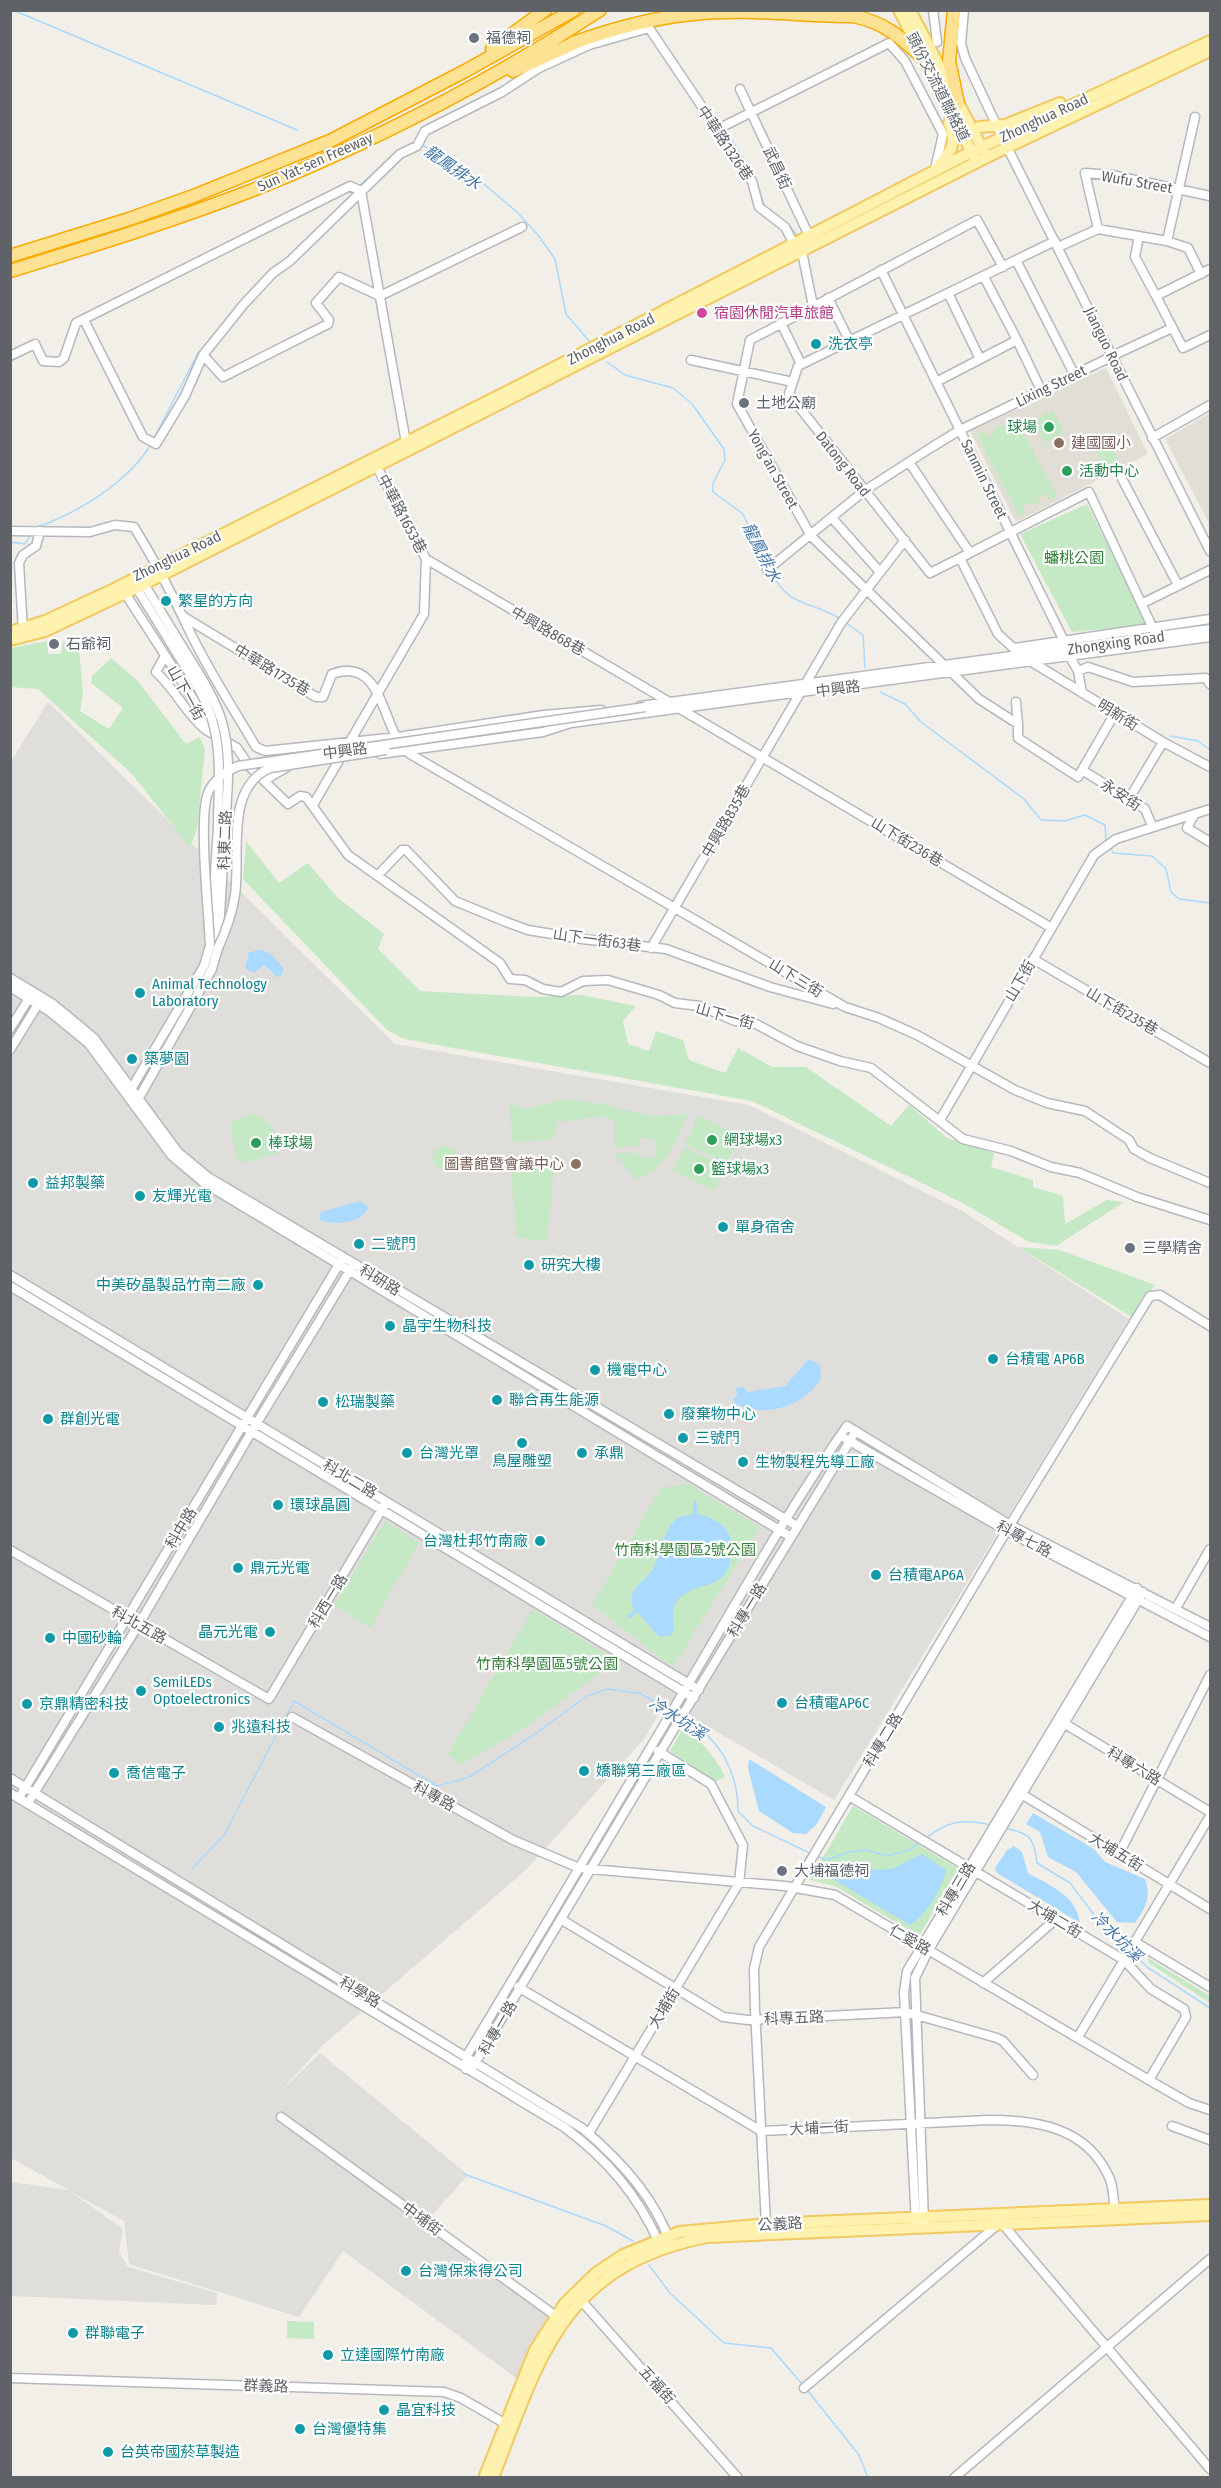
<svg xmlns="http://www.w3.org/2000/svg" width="1221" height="2488" viewBox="0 0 1221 2488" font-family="'Fira Sans Condensed','Noto Sans TC',sans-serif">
  <rect width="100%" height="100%" fill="#f1efe8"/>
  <path fill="#e0deda" d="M48,702L395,1044L749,1105L962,1211L1129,1319L834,1800L666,1702L643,1740L527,1869L323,2045L278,2094L320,2053L468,2175L423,2225L550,2318L516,2378L343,2251L299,2317L129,2264L124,2221L71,2192L123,2229L119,2252L128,2267L217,2293L216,2305L11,2296V2182L69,2190L11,2158L10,763Z"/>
  <path fill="#e1ded6" d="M1106,368L1148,454L1016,522L970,431Z
    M1210,413V525L1165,439Z"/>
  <path fill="#c5e8c5" d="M1053,410L1064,432L1045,443L1033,421Z
    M1015,417L1057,496L1049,500L1045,492L1036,504H1022L1026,512L1019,516L977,435L985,431L989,438L998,426L1011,425L1008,419Z
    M1105,435L1118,460L1105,468L1092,442Z
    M1087,504L1148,625L1072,632L1020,534Z
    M48,641V654H61L63,642L79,649L83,693L80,711L109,729L123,708L91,683L92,676L111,658L137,680L186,744L200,737L205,749L197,829L190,847L132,774L38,689L11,687V648Z
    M246,841L279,883L308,863L337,897L384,934L378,949L420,991L535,997L581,995L636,1006L623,1021L628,1044L649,1051L656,1031L683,1040L689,1060L725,1073L738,1048L772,1067H806L891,1126L909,1105L947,1138L994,1153L991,1167L1033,1180V1187L1063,1196L1065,1224L1107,1200L1124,1202L1056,1246L1029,1242L961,1202L752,1101L404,1039L387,1030L243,879Z
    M564,1099L603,1104L651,1116L687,1114C678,1137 664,1174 636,1179L614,1154L634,1152L641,1158H653L657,1149L655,1141L645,1137L639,1139L638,1146L614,1148V1121L606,1116L558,1122L554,1139L513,1143L509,1103L526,1109Z
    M253,1114C275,1120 276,1133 278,1153L245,1163L237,1158L230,1127L234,1121Z
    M698,1116L740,1135L727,1163L685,1144Z
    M433 1158a12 12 0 1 1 24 0a12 12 0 1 1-24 0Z
    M685,1147L726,1167L714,1191L673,1171Z
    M555,1159L547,1241L516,1237L511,1162Z
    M1018,1247L1060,1250L1155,1285L1132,1317Z
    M688,1484L760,1527L673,1667L592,1605L661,1488Z
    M385,1521L419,1543L370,1628L334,1605Z
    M533,1609L617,1661L523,1729L460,1765L448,1754Z
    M682,1730C704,1742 714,1755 725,1777L716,1781L670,1751Z
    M853,1806L956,1867L957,1872L919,1936L835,1886L810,1880Z
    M1148,1958L1210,1996V2003L1149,1963Z
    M287,2321L314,2322V2339L287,2338Z"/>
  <path fill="#aadaff" d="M263,950L273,956L284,969L281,976L277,977L265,965L254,973L245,968L249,952Z
    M360,1201L369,1207C361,1225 335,1225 319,1220L321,1212Z
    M809,1359L820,1365L821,1379C803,1407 766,1418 735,1404L733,1399L737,1395L736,1388L744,1387L747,1392L785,1386Z
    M694,1501H697V1514C714,1517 730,1527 733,1546L743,1543L744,1547L731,1549C731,1597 695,1576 676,1603C669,1613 677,1624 672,1635L659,1637L637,1612L629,1619L627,1616L634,1610C624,1588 646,1583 654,1567C664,1549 664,1513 692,1515Z
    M749,1759L826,1807L817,1824L806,1834L793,1833L759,1811L748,1768Z
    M1033,1813L1094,1849L1105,1862L1145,1879C1152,1896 1145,1909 1135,1923L1117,1922L1076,1872L1048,1857L1040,1832L1026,1824Z
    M1014,1846L1022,1852L1028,1873C1051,1886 1076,1895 1080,1923L997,1873L995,1868L1007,1850Z
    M922,1854L946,1870C941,1891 927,1914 910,1925L833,1879L837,1870L892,1869Z"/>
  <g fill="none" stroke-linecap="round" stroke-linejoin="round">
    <path stroke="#aadaff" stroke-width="1.5" d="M13,10L297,130
      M713,115L721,125
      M725,128L750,171
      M421,144L485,185L517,212L538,235L555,259L566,314L590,342
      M399,150L413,144
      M757,183L764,205L787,223L796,234
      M359,186L395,153
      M336,210L354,192
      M284,260L303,243
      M818,339L820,350
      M607,362L625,375L673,388L692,404L724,449L725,460L713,483V492L743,514L768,566
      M153,440L198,353L208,343
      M35,528C41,525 47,524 53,521C88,506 131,478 151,444
      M10,542L25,544L31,534
      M772,573C789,608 809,600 839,618
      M845,622L863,635L865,668
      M880,692L905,704L921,722L1024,799L1041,820L1065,821L1085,815L1105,825L1106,841
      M1170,736L1198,741L1210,750
      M1110,847L1113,853L1152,856L1166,869L1171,892L1179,899L1210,903
      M685,1719C720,1739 738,1771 738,1811L753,1826L810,1853
      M1004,1828C1031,1834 1033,1836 1037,1863L1070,1883L1104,1928L1128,1948
      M926,1838C949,1820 963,1819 991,1825
      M817,1856L826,1860L849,1852L867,1850L887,1856L910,1850L919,1842
      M192,1869L224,1835L294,1701L437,1786L469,1777L532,1736L587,1696L607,1689L639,1693L668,1709
      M1133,1953L1147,1967L1210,2008
      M464,2174L606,2226L633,2241
      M649,2265L670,2293L724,2343L771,2348L802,2384
      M808,2391L859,2455L868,2478"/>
    <g stroke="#b5b8bc" stroke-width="11">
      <path id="minor" d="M933,10L937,42
        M964,10L961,43L965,58L1002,137L1210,551
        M740,89L811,240
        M718,129L889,43L905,61L943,134L935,169
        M1098,229L1085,173L1112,175L1210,196
        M1139,236L1135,257L1156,296
        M1055,241L798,366L789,394L930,573L960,558L998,634L1022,656L1163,742L1210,767
        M1167,241L1195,117
        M1058,247L1098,229L1167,241L1188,248L1201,274
        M802,252L813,306
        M1016,260L1074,374
        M1003,267L977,220L750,340L737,404L811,536L979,699L1018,724V738L1078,777L1115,713
        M1210,269L1156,296L1183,348L1210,335
        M881,270L1064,641
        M984,277L1017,340
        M949,295L980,359
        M380,296L522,227
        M828,298L850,342
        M84,320L143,437L156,444L185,396L203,355L244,304L273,273L290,261L400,154L417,146L425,131L502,92L539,68L589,45L649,28L752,181L759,207L785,227L796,248
        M781,323L801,364
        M203,355L223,377L328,324L329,320L316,303L339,277L380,296
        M10,356L35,344L43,361L59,362L64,358L76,323L350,186L361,191L407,448
        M1112,356L1172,328
        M691,360L793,382
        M938,381L1017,340L1041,390
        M1152,438L1210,405
        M909,462L970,553
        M1120,475L1178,585
        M832,518L880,572
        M10,531L90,532L115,525L134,527C155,561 172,594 189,630C208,670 233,708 256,747L265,751L398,737L544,715L601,710
        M960,558L1089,492L1157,637
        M426,559L671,703
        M767,570L864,491L932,447L960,430L1113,356
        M141,579L174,633
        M134,584L167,637
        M123,590L199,708L206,730L237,748L250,767L288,804L300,796L306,797L348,855L500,963L510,979L525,980L543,989L561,992L583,981L608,980L659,995L675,1003L700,1006L735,1021L756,1024L797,1046L840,1061L871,1068L963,1139L1011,1151L1051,1167L1080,1173L1137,1197L1210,1220
        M1143,603L1210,570
        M184,617L316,697H323L332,674C386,654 381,735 410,754L845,1007L879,1018L917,1035L1015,1090L1047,1103L1085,1111L1129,1140L1134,1149L1150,1158L1210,1183
        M23,631L19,563L23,555L36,546L40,531
        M1014,648L1210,619
        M165,656L156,672C175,689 186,714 206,730
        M1070,657L1078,671L1088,667L1133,682L1206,678L1210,684
        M1078,671L1082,693
        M1016,702L1018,724
        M640,706L1210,629
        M682,710L1050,927
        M380,754L543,732L571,723L1210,637
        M1082,770L1145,809L1152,826
        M265,780L287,767
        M1129,799L1163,742
        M313,805L424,614L426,559L377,467
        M1194,815L1187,828L1210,842
        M378,875L402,850H406L455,901L506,922L528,930L582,939L666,949L770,987L833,1004
        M651,948L841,623L905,540
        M1033,959L1210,1063
        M10,978L53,1004L94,1038L178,1152L208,1177L797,1526
        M10,987L49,1011L89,1044L172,1156L204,1183L791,1537
        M10,1029L31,995
        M10,1050L40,1001
        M130,1091L204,966L210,946L218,828
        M136,1103L212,969L218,948L225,829
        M940,1120L1094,855L1116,839L1210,809
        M10,1275L699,1690
        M10,1286L694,1698
        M846,1439L1007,1531L1210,1637
        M10,1550L269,1699L385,1504
        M1176,1608L1210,1549
        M292,1717L513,1840L579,1868L785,1886L835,1895L1154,2083L1189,2103L1210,2110
        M1062,1722L1210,1812
        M10,1778L582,2128C618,2158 654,2196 670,2242
        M10,1793L564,2127C607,2159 638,2195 660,2245
        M1023,1795L1210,1909
        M849,1796L1124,1960L1151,1989L1184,2009L1186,2017L1149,2080
        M19,1798L341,1261
        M28,1803L139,1624L252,1431L352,1267
        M1119,1854L1210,1675
        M562,1920L723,2017L748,2020L906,2012L997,2038L1003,2041L1033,2075
        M1135,1942L1210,1987
        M983,1983L1056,1919
        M518,1987L761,2131L989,2120C1038,2120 1087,2128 1109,2177C1114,2187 1113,2200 1115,2210
        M1078,2037L1210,1816
        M474,2065L674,1729L856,1431
        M466,2069V2057C539,1936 611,1815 683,1693C736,1604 787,1511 847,1426L1010,1525L1210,1627
        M281,2117L560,2319
        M1172,2126L1210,2140
        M589,2133L739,1883L743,1845L711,1784L658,1751
        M924,2221L915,1978L928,1951L1143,1592
        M1000,2221L1210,2469
        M916,2223L904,1992L907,1971L1137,1588
        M766,2224L755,2010L754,1969L759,1947L1010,1525L1150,1296L1160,1295L1210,1326
        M579,2298L738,2478
        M10,2378L444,2392L461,2398L511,2427
        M804,2388L996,2226V2222
        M954,2478L1210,2259"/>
    </g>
    <g stroke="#f2c960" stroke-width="14">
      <path id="major" d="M899,10L974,157
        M910,10L984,152
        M979,127L1005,125L1060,103
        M938,167C951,151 958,143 949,123
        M10,632L45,621L114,589L526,382L971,152L1210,41
        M10,640L45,631L136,588L987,157L1210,51
        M484,2478L535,2350L565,2303L596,2273L623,2255L679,2232L766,2224L1210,2205
        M493,2478C540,2356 562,2266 707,2237L1210,2215"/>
    </g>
    <g stroke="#f9ab00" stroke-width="15">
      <path id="highway" d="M954,10L949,61L958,103
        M573,43C612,29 651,18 693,14C746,8 800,16 853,16C884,22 902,38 924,59
        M492,49L545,10
        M513,71L579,41
        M10,256L129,219L196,195L332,140L465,71L574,10
        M10,271C92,246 173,221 253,190C373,142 491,81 600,10"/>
    </g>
    <use href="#minor" stroke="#fff" stroke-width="8"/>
    <use href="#major" stroke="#fff2af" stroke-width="10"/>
    <use href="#highway" stroke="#fde293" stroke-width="12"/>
    <g stroke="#b5b8bc" stroke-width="11" stroke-linecap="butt">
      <path id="minor-bridge" d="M174,633C190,661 213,691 222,722C232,756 227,795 225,829
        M167,637C183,665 207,695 214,727C222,759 218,795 218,828
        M210,946C209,914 198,818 208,793C214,779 225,772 238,766L645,707
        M218,948C226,931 232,914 235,895C241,854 224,788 270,768L386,750"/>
    </g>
    <use href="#minor-bridge" stroke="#fff" stroke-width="8"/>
  </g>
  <g fill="#6b7280" stroke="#fff" stroke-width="2">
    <circle cx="474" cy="38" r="6"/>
    <circle cx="744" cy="403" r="6"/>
    <circle cx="54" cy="644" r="6"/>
    <circle cx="1130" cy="1248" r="6"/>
    <circle cx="782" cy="1871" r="6"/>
  </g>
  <circle fill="#d1479c" stroke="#fff" stroke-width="2" cx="702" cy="313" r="6"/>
  <g fill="#0f9aa8" stroke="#fff" stroke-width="2">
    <circle cx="816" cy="344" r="6"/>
    <circle cx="166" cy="601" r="6"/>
    <circle cx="140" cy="993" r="6"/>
    <circle cx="132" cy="1059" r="6"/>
    <circle cx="33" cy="1183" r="6"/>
    <circle cx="140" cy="1196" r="6"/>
    <circle cx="723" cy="1227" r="6"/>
    <circle cx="359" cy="1244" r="6"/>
    <circle cx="529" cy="1265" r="6"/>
    <circle cx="258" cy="1285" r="6"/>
    <circle cx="390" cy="1326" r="6"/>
    <circle cx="993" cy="1359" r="6"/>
    <circle cx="595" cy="1370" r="6"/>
    <circle cx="497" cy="1400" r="6"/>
    <circle cx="323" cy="1402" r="6"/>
    <circle cx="669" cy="1414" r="6"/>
    <circle cx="48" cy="1419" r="6"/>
    <circle cx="683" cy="1438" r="6"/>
    <circle cx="522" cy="1443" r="6"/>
    <circle cx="407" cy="1453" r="6"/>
    <circle cx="582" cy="1453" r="6"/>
    <circle cx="743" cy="1462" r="6"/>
    <circle cx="278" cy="1505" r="6"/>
    <circle cx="540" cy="1541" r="6"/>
    <circle cx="238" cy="1568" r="6"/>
    <circle cx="876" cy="1575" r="6"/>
    <circle cx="270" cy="1632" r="6"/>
    <circle cx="50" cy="1638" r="6"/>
    <circle cx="141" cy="1691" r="6"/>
    <circle cx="782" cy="1703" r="6"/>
    <circle cx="27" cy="1704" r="6"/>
    <circle cx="219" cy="1727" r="6"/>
    <circle cx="584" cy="1771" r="6"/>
    <circle cx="114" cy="1773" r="6"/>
    <circle cx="406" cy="2271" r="6"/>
    <circle cx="73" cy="2333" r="6"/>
    <circle cx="328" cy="2355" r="6"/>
    <circle cx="384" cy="2410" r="6"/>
    <circle cx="300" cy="2429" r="6"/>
    <circle cx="108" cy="2452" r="6"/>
  </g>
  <g fill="#2e9e5b" stroke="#fff" stroke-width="2">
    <circle cx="1049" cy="427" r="6"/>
    <circle cx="1067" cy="471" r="6"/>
    <circle cx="712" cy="1140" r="6"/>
    <circle cx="256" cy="1143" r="6"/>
    <circle cx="699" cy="1169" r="6"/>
  </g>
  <g fill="#8d6e63" stroke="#fff" stroke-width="2">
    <circle cx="1059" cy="443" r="6"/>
    <circle cx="576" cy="1164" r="6"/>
  </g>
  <g text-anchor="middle" stroke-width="4.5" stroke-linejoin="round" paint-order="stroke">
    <g font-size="15" fill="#5b616d" stroke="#fff" text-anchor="start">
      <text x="486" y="43">福德祠</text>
      <text x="756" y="408">土地公廟</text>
      <text x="66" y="649">石爺祠</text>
      <text x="1142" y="1253">三學精舍</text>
      <text x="794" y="1876">大埔福德祠</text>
    </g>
    <g font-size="15" fill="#5f6368" stroke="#fff">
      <text transform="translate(938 87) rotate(63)" y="5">頭份交流道聯絡道</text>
      <text transform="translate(1044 118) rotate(-25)" y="5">Zhonghua Road</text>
      <text transform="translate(725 143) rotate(56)" y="5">中華路1326巷</text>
      <text transform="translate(315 162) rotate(-24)" y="5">Sun Yat-sen Freeway</text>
      <text transform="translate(777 168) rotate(65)" y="5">武昌街</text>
      <text transform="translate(1137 182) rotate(10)" y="5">Wufu Street</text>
      <text transform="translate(611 339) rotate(-27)" y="5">Zhonghua Road</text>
      <text transform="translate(1106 344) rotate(64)" y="5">Jianguo Road</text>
      <text transform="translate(1051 386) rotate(-26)" y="5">Lixing Street</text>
      <text transform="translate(843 464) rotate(52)" y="5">Datong Road</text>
      <text transform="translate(773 469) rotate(61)" y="5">Yong’an Street</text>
      <text transform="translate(984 479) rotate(64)" y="5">Sanmin Street</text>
      <text transform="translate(402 514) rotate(62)" y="5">中華路1653巷</text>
      <text transform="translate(177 556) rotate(-26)" y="5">Zhonghua Road</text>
      <text transform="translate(548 631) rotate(30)" y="5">中興路868巷</text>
      <text transform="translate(1116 643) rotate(-8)" y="5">Zhongxing Road</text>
      <text transform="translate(272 670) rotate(31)" y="5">中華路1735巷</text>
      <text transform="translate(838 689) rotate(-8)" y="5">中興路</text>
      <text transform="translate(186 693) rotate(61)" y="5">山下一街</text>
      <text transform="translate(1118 715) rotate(31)" y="5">明新街</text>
      <text transform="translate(345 751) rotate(-8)" y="5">中興路</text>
      <text transform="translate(1121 795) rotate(33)" y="5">永安街</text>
      <text transform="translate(726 821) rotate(-60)" y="5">中興路835巷</text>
      <text transform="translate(225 840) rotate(-88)" y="5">科東二路</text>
      <text transform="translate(907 842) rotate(31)" y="5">山下街236巷</text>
      <text transform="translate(597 940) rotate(8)" y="5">山下一街63巷</text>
      <text transform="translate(796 978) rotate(31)" y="5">山下三街</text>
      <text transform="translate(1020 981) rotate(-60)" y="5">山下街</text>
      <text transform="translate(1122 1011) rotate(30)" y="5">山下街235巷</text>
      <text transform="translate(725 1016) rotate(16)" y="5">山下一街</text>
      <text transform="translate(380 1280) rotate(31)" y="5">科研路</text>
      <text transform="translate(350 1479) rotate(31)" y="5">科北二路</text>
      <text transform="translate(181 1528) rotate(-59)" y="5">科中路</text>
      <text transform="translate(1024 1539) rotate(28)" y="5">科專七路</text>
      <text transform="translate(328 1601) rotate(-59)" y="5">科西一路</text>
      <text transform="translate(747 1610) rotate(-59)" y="5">科專一路</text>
      <text transform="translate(139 1625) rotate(29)" y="5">科北五路</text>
      <text transform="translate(883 1740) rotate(-59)" y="5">科專二路</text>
      <text transform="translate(1134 1766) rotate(31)" y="5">科專六路</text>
      <text transform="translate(434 1796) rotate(29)" y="5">科專路</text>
      <text transform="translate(1116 1852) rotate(31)" y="5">大埔五街</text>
      <text transform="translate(956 1889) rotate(-59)" y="5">科專三路</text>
      <text transform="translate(1055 1919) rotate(31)" y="5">大埔二街</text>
      <text transform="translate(910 1940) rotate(30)" y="5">仁愛路</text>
      <text transform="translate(360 1992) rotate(31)" y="5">科學路</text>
      <text transform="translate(664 2008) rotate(-59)" y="5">大埔街</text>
      <text transform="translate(794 2018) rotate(-3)" y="5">科專五路</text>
      <text transform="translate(498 2028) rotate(-60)" y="5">科專一路</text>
      <text transform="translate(819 2128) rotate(-3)" y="5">大埔一街</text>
      <text transform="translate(422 2219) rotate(36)" y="5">中埔街</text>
      <text transform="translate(780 2224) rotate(-3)" y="5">公義路</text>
      <text transform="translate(657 2385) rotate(48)" y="5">五福街</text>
      <text transform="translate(266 2386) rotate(2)" y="5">群義路</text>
    </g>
    <g font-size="15" fill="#b23c85" stroke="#fff" text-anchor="start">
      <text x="714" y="318">宿園休閒汽車旅館</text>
    </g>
    <g font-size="15" fill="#0d838f" stroke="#fff" text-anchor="start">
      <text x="828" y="349">洗衣亭</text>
      <text x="178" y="606">繁星的方向</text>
      <text x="152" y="989">Animal Technology<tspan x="152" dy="17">Laboratory</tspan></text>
      <text x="144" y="1064">築夢園</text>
      <text x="45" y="1188">益邦製藥</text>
      <text x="152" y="1201">友輝光電</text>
      <text x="735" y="1232">單身宿舍</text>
      <text x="371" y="1249">二號門</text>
      <text x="541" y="1270">研究大樓</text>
      <text x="246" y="1290" text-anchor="end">中美矽晶製品竹南二廠</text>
      <text x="402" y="1331">晶宇生物科技</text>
      <text x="1005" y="1364">台積電 AP6B</text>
      <text x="607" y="1375">機電中心</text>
      <text x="509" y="1405">聯合再生能源</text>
      <text x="335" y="1407">松瑞製藥</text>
      <text x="681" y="1419">廢棄物中心</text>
      <text x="60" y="1424">群創光電</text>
      <text x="695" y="1443">三號門</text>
      <text x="419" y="1458">台灣光罩</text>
      <text x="594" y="1458">承鼎</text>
      <text x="522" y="1466" text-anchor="middle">鳥屋雕塑</text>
      <text x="755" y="1467">生物製程先導工廠</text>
      <text x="290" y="1510">環球晶圓</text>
      <text x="528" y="1546" text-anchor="end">台灣杜邦竹南廠</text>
      <text x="250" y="1573">鼎元光電</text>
      <text x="888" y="1580">台積電AP6A</text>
      <text x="258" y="1637" text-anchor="end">晶元光電</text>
      <text x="62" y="1643">中國砂輪</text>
      <text x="153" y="1687">SemiLEDs<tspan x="153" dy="17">Optoelectronics</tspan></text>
      <text x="794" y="1708">台積電AP6C</text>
      <text x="39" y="1709">京鼎精密科技</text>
      <text x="231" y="1732">兆遠科技</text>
      <text x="596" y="1776">嬌聯第三廠區</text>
      <text x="126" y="1778">喬信電子</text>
      <text x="418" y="2276">台灣保來得公司</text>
      <text x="85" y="2338">群聯電子</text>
      <text x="340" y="2360">立達國際竹南廠</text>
      <text x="396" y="2415">晶宜科技</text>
      <text x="312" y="2434">台灣優特集</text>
      <text x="120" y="2457">台英帝國菸草製造</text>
    </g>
    <g font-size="15" fill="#27864d" stroke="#fff" text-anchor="start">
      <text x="1037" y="432" text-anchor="end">球場</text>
      <text x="1079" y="476">活動中心</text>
      <text x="724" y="1145">網球場x3</text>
      <text x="268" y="1148">棒球場</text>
      <text x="711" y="1174">籃球場x3</text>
    </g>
    <g font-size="15" fill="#785e54" stroke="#fff" text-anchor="start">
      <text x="1071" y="448">建國國小</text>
      <text x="564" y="1169" text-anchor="end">圖書館暨會議中心</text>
    </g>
    <g font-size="15" fill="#348238" stroke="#fff">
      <text x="1074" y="563">蟠桃公園</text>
      <text x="685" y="1555">竹南科學園區2號公園</text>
      <text x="547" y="1669">竹南科學園區5號公園</text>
    </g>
    <g font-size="16" font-style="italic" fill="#4174aa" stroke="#fff">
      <text transform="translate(453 167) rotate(35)" y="6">龍鳳排水</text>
      <text transform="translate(762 552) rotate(63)" y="6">龍鳳排水</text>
      <text transform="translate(678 1718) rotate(33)" y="6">冷水坑溪</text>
      <text transform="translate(1117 1936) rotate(45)" y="6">冷水坑溪</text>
    </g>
  </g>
  <rect width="1221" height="2488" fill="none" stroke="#5f6368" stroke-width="24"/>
</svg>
